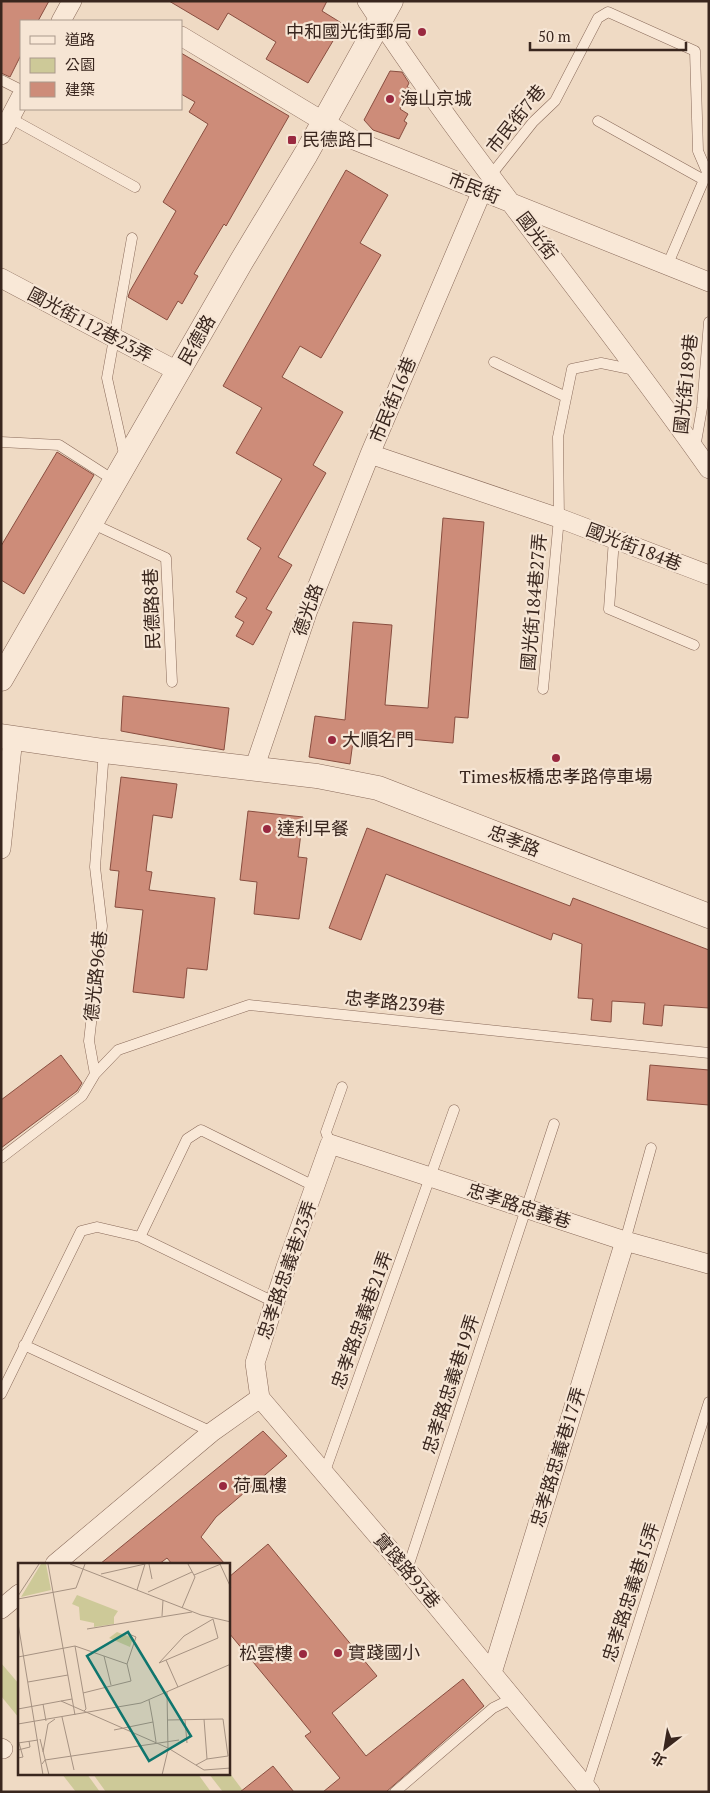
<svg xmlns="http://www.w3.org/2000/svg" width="710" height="1793" viewBox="0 0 710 1793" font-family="'PT Serif','Noto Sans TC',serif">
  <rect width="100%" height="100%" fill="#efdac4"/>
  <path fill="#cdc998" d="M1,1663L19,1684V1718L1,1696Z
    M229,1772L244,1792H223L209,1774H229Z
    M62,1774H87L100,1792H76Z
    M93,1774H198L211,1792H106Z"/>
  <path fill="#cd8c79" stroke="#894e40" d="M1,1H49L38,21H21V55L10,77L1,73Z
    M169,1H327L322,11L343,24L308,83L266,59L276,42L228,13L218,30Z
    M181,53L289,116L226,226L224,224L194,274L198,276L182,304L178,301L167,320L128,297L130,291L176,211L163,202L208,124L189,112L195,102L181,94Z
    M390,71L402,72L409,83L407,87L411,89L400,109L408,114L404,121L407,123L399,139L373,130L364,120Z
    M346,170L388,195L360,243L381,255L321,358L300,346L282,377L343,412L313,465L326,473L278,557L292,565L266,609L272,612L253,645L236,636L244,622L235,617L247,598L236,592L261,548L247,539L282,479L236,453L262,408L223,386Z
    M57,452L94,475L24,594L1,580V546Z
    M443,518L484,522L468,718L455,717L453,743L354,734L350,764L309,757L315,716L345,720L353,622L392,625L385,705L428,708Z
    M123,696L229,708L224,750L121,731Z
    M121,777L177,784L172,818L153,815L146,871L152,872L149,890L215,898L207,970L187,968L184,998L133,992L143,910L115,907L119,871L110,870Z
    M248,811L303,817L298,857L307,858L299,919L254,914L257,882L240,880Z
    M367,828L570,906L573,898L709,950V1008L664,1005L662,1026L643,1024L645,1003L612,1001L611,1022L591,1020L593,999L578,998L582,944L553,933L551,940L386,874L361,940L329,928Z
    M61,1055L82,1083L77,1091L1,1148V1100Z
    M650,1065L709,1070V1105L647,1100Z
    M263,1431L287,1456L216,1517L201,1537L225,1564H172L167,1558L159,1564H100Z
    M268,1544L377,1676L332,1713L366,1756L463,1679L484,1706L386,1792H323L340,1778L305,1736L311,1732L229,1633V1577Z
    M273,1766L294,1792H240Z"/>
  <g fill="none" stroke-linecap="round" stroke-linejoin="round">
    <g stroke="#896a5a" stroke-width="11">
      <path id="service" d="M1,80L21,90
        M10,118L135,187
        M598,121L704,180
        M491,175L533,122L555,101L598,18L608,12L695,51L698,151L707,172
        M667,266L706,175
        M494,362L566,397
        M1,442L59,445L115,481
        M695,448L702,408L709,322
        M125,458L107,378L132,238
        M91,523L166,558L172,682
        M614,539L609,609L694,645
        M543,689L559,518L558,437L572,369L601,363L635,370
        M95,1074L118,1050L249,1005L709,1053
        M330,1144L326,1132L342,1087
        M1,1158L82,1096L95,1074L89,1041L102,926L95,867L104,751
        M140,1237L187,1139L201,1130L316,1187
        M625,1241L651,1148
        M24,1345L212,1432
        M1,1394L81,1231L97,1227L140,1237L274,1302
        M324,1474L454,1110
        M407,1570L554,1124
        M586,1788L709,1402
        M395,1792L493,1708L513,1698"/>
    </g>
    <g stroke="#896a5a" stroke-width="20">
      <path id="minor" d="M367,1C473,163 598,311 709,469
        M61,21L72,1
        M181,36L354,140L709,282
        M1,135L21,97
        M482,191L370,454L559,518L709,575
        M1,278L179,372
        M254,769L308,610L370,454
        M1,849L13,738
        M260,1398L255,1363L286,1267L330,1144L625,1241L709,1264
        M55,1564L212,1432L260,1398L407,1570L590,1792
        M1,1609L19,1594
        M492,1673L625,1241
        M1,1748L3,1749"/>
    </g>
    <g stroke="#896a5a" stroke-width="25">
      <path id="tertiary" d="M1,679L241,262L306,154L391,1
        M1,736L104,751L317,776L378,788L709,916"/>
    </g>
    <use href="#service" stroke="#f9e8d7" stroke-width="10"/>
    <use href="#minor" stroke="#f9e8d7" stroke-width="19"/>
    <use href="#tertiary" stroke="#f9e8d7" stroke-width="24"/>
  </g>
  <g fill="#992940" stroke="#f6e5d4" stroke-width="2">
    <circle cx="422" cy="32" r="5"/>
    <circle cx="390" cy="99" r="5"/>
    <rect x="287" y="135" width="10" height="10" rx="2.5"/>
    <circle cx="332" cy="740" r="5"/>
    <circle cx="556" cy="758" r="5"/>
    <circle cx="267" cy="829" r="5"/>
    <circle cx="223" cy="1486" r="5"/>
    <circle cx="338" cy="1653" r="5"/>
    <circle cx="303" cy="1654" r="5"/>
  </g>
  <g text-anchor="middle" stroke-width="4.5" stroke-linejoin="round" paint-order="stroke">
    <g font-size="18" fill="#39261e" stroke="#f6e5d4" text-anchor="start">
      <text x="412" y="38" text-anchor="end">中和國光街郵局</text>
      <text x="400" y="105">海山京城</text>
      <text x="302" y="146">民德路口</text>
      <text x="342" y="746">大順名門</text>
      <text x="556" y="783" text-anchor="middle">Times板橋忠孝路停車場</text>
      <text x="277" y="835">達利早餐</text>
      <text x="233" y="1492">荷風樓</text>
      <text x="348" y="1659">實踐國小</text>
      <text x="293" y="1660" text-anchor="end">松雲樓</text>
    </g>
    <g font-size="18" fill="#39261e" stroke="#f6e5d4">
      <text transform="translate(516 119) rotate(-51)" y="6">市民街7巷</text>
      <text transform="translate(474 188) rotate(22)" y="6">市民街</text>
      <text transform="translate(537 236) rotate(53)" y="6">國光街</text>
      <text transform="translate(90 325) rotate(28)" y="6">國光街112巷23弄</text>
      <text transform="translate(197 340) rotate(-60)" y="6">民德路</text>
      <text transform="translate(686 384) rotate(-84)" y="6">國光街189巷</text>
      <text transform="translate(393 400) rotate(-67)" y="6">市民街16巷</text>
      <text transform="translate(634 547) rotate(21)" y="6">國光街184巷</text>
      <text transform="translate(534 602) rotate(-85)" y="6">國光街184巷27弄</text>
      <text transform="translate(152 609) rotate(-92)" y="6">民德路8巷</text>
      <text transform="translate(308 610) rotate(-70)" y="6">德光路</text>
      <text transform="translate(514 841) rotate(22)" y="6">忠孝路</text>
      <text transform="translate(96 976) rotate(-84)" y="6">德光路96巷</text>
      <text transform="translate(395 1003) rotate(6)" y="6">忠孝路239巷</text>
      <text transform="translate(519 1206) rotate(18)" y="6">忠孝路忠義巷</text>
      <text transform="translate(287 1270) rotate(-71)" y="6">忠孝路忠義巷23弄</text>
      <text transform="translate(362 1320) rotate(-70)" y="6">忠孝路忠義巷21弄</text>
      <text transform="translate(451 1384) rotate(-72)" y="6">忠孝路忠義巷19弄</text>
      <text transform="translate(558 1457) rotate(-73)" y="6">忠孝路忠義巷17弄</text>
      <text transform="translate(407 1571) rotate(50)" y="6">實踐路93巷</text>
      <text transform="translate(631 1592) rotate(-72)" y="6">忠孝路忠義巷15弄</text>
    </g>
  </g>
  <g transform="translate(18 1563)">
    <rect width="212" height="212" fill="#efdac4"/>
    <path d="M23,1H28L33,27L3,34ZM59,32L100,48L96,54V61L76,64V60L62,57L61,44L54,41ZM99,69L115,75L112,84L91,75Z" fill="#cdc998"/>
    <path fill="none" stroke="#a69282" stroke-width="1" d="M30,1L57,152M52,1L183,52L213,59M131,1L134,16M202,1L213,25M83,11L127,1M176,12L203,1M119,27L127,1M130,29L174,9M0,33L21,1M0,36L58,25L67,1M164,45L177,14L170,1M144,53L145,37M195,56L200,75L141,100L166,73ZM0,60L25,212M69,66L174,49M57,83L68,146L66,148M86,93L93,122M0,94L57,83L109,101L118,74L111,71M148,97L160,124M137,112L146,130M10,119L50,112M65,130L113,118L109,101M131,137L135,159M43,138L150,185L186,207L213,205M25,141L28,158M0,146L54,136M44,154L56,207M186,156L189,196M149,157L205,156L210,193L189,196L178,202M167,157L169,180M0,161L123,140L213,101M96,167L135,159L138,179M22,176L31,212M0,180L20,177M0,187L12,184L11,178M25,189L30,161L37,156M0,195L5,194L1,180M24,201L27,197L161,177M144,212L150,187L149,129"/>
    <path fill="#0f766e" fill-opacity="0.15" stroke="#0f766e" stroke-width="2.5" d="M110,69L173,173L131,198L69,93Z"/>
    <rect width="212" height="212" fill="none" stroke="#39261e" stroke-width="2.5"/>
  </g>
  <rect width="710" height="1793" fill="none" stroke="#39261e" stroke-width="5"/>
  <rect x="20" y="20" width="162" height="90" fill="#f6e5d4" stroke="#aa998b"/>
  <rect x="30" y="36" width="25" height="8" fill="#f9e8d7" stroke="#aa998b"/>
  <text x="65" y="45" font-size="15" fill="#39261e">道路</text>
  <rect x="30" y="58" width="25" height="15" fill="#cdc998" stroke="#aa998b"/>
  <text x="65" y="70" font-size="15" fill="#39261e">公園</text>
  <rect x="30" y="82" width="25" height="15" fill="#cd8c79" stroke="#aa998b"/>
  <text x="65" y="95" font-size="15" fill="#39261e">建築</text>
  <g transform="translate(665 1748) rotate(211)" stroke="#f6e5d4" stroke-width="4" paint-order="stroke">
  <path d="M0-4L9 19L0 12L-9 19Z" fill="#39261e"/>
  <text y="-8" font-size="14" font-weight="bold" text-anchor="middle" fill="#39261e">北</text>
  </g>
  <path d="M530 42v8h156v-8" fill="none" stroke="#39261e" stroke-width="2.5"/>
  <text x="538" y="42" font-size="15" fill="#39261e" stroke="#f6e5d4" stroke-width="4" paint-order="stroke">50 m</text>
</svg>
